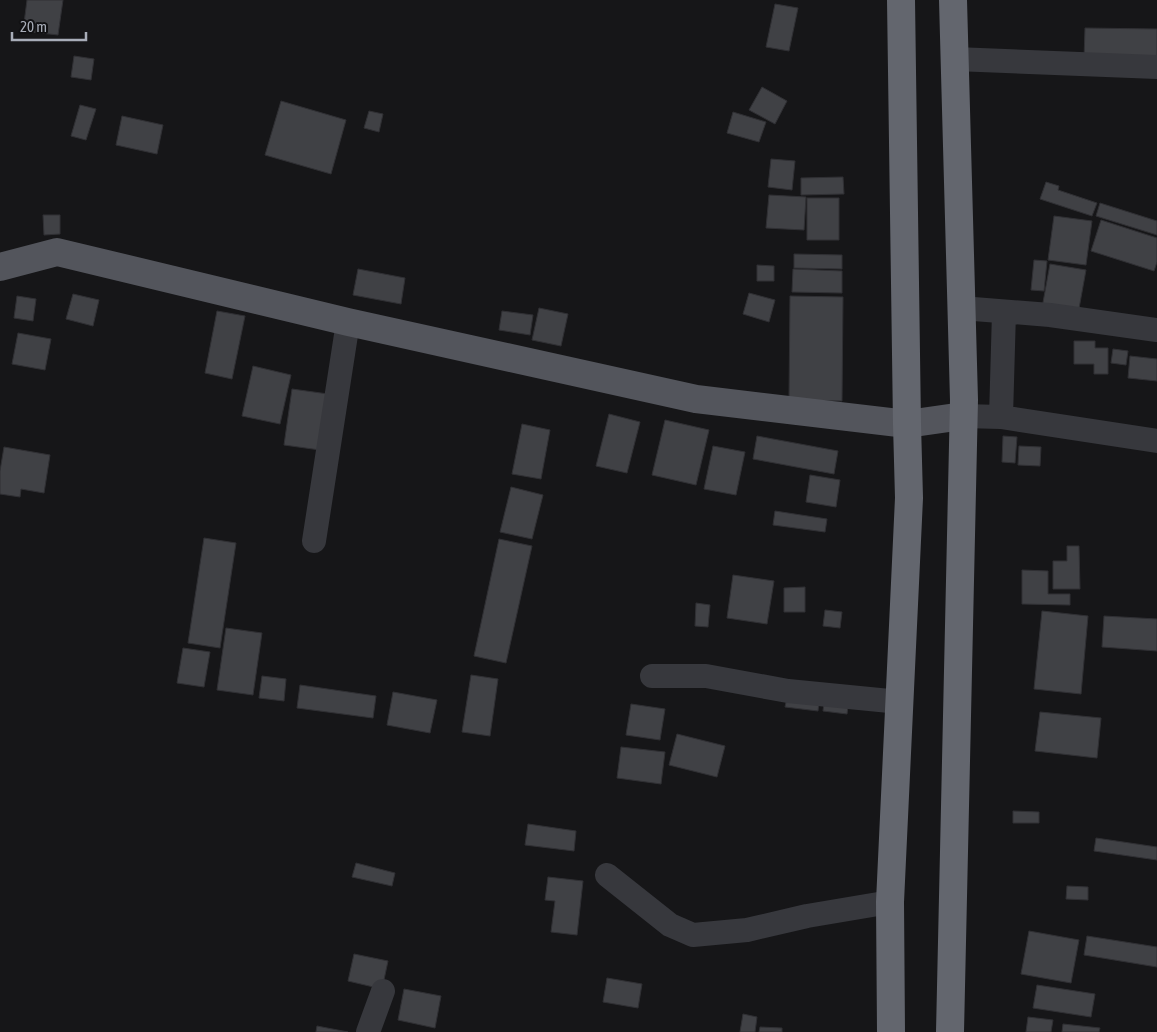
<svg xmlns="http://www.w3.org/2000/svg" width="1157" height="1032" viewBox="0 0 1157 1032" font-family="'Asap Condensed',sans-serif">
  <rect width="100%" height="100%" fill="#161618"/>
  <path fill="#404145" stroke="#303034" d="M27,0H63L58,35L23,31Z
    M775,4L798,8L789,51L766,47Z
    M1085,28L1157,29V60L1084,59Z
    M74,56L94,59L91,80L71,77Z
    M762,87L787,101L775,124L749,110Z
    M281,101L346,120L331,174L265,155Z
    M80,105L96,109L86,140L71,136Z
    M369,111L383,114L379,132L364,128Z
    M733,112L766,122L759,142L727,133Z
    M122,116L163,125L157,154L116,145Z
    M771,159L795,161L792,190L768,187Z
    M843,177L844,194L801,195V178Z
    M1046,182L1059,186L1058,190L1097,203L1092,216L1040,199Z
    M769,195L806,197L804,230L766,228Z
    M807,198H839V240H807Z
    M1100,203L1157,221V235L1096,216Z
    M43,215H60V234L44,235Z
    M1054,216L1092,221L1086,265L1048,260Z
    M1101,220L1157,238V262L1154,271L1091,251Z
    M794,254L842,255V269L794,268Z
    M1034,260L1047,261L1044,291L1031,290Z
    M1050,264L1086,270L1078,314L1042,308Z
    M757,265L774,266V281H757Z
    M358,269L405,278L401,304L353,295Z
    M793,269L842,271V293L792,292Z
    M749,293L775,300L769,322L743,314Z
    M73,294L99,300L93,326L66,319Z
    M17,296L36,299L33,321L14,318Z
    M790,296L843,297L842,401L789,400Z
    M539,308L568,314L561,346L532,340Z
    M217,311L245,316L232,379L205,373Z
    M502,311L533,315L530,335L499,330Z
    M18,333L51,339L45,370L12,364Z
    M1074,341H1095V348H1108V374H1094V364H1074Z
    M1113,349L1128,351L1126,365L1111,363Z
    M1130,356L1157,359V381L1128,378Z
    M253,366L291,375L280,424L242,416Z
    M292,389L328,394L320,450L284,445Z
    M609,414L640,422L627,473L596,466Z
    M665,420L709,430L696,485L652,475Z
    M522,424L550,430L541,479L512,474Z
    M757,436L838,451L834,474L753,459Z
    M1003,436L1017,437L1015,463L1002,462Z
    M713,446L745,452L736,495L704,489Z
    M1019,446L1041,447L1040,466L1018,465Z
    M4,447L50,455L44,493L21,489L20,497L0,494V471Z
    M810,475L840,480L836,507L806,502Z
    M511,487L543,495L532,539L500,532Z
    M775,511L827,519L825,532L773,525Z
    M204,538L236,543L220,648L188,643Z
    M499,539L532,546L506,663L474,656Z
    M1067,546H1079L1080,589H1053V561H1067Z
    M1022,570L1048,571V594H1070V605L1022,604Z
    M733,575L774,581L767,624L727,618Z
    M805,587V612H784V588Z
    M696,603L710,605L708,627L695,626Z
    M825,610L842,612L840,628L823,626Z
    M1042,611L1088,616L1081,694L1034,689Z
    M1104,616L1157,619V651L1102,647Z
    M226,628L262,633L253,695L217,690Z
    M183,648L210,652L204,687L177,683Z
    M471,675L498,679L490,736L462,732Z
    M262,676L286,679L284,701L259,698Z
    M300,685L376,696L373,718L297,708Z
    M393,692L437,700L430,733L387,725Z
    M787,698L819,702L818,711L785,707Z
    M824,703L848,706L847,714L823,711Z
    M631,704L665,709L660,740L626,735Z
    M1040,712L1101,718L1097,758L1035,751Z
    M677,734L725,746L717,777L669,765Z
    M621,747L665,752L661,784L617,778Z
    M1013,811L1039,812V823H1013Z
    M528,824L576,831L574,851L525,845Z
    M1096,838L1157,847V860L1094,851Z
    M356,863L395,873L392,886L352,877Z
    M548,877L583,881L577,935L551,932L555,901L545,900Z
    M1067,886L1088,887V900L1066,899Z
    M1029,931L1079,940L1071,983L1021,974Z
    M1087,936L1157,947V967L1084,955Z
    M354,954L388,961L382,989L348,981Z
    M607,978L642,984L638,1008L603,1002Z
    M1037,985L1095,994L1091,1017L1033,1008Z
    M404,989L441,996L435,1028L398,1020Z
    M743,1014L757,1017L755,1032H740Z
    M1028,1017L1053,1020L1051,1032H1026Z
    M1063,1024L1100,1028L1099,1032H1062Z
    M317,1026L348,1032H316Z
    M760,1027L782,1028V1032H759Z"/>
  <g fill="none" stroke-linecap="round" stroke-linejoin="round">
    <path stroke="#37383d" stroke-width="24" d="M955,59L1157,67
      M961,308L1050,315L1157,330
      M963,416L1001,417L1157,441
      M1001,417L1004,312
      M314,541L348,322
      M652,676H706L788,691L900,702
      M607,875L670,925L693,935L747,930L807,916L890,902
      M368,1032L383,991"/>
    <path stroke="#53555c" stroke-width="28" d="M0,267L57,252L348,322L696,399L907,424L963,416"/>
    <path stroke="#63666e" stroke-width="28" d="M891,1032L890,902L909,498L907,424L901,0
      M950,1032L964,400L953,0"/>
  </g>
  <path d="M12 32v8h74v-8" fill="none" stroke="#a8adb8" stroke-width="2.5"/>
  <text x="20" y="32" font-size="15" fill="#a8adb8" stroke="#111113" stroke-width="4" paint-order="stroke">20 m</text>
</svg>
